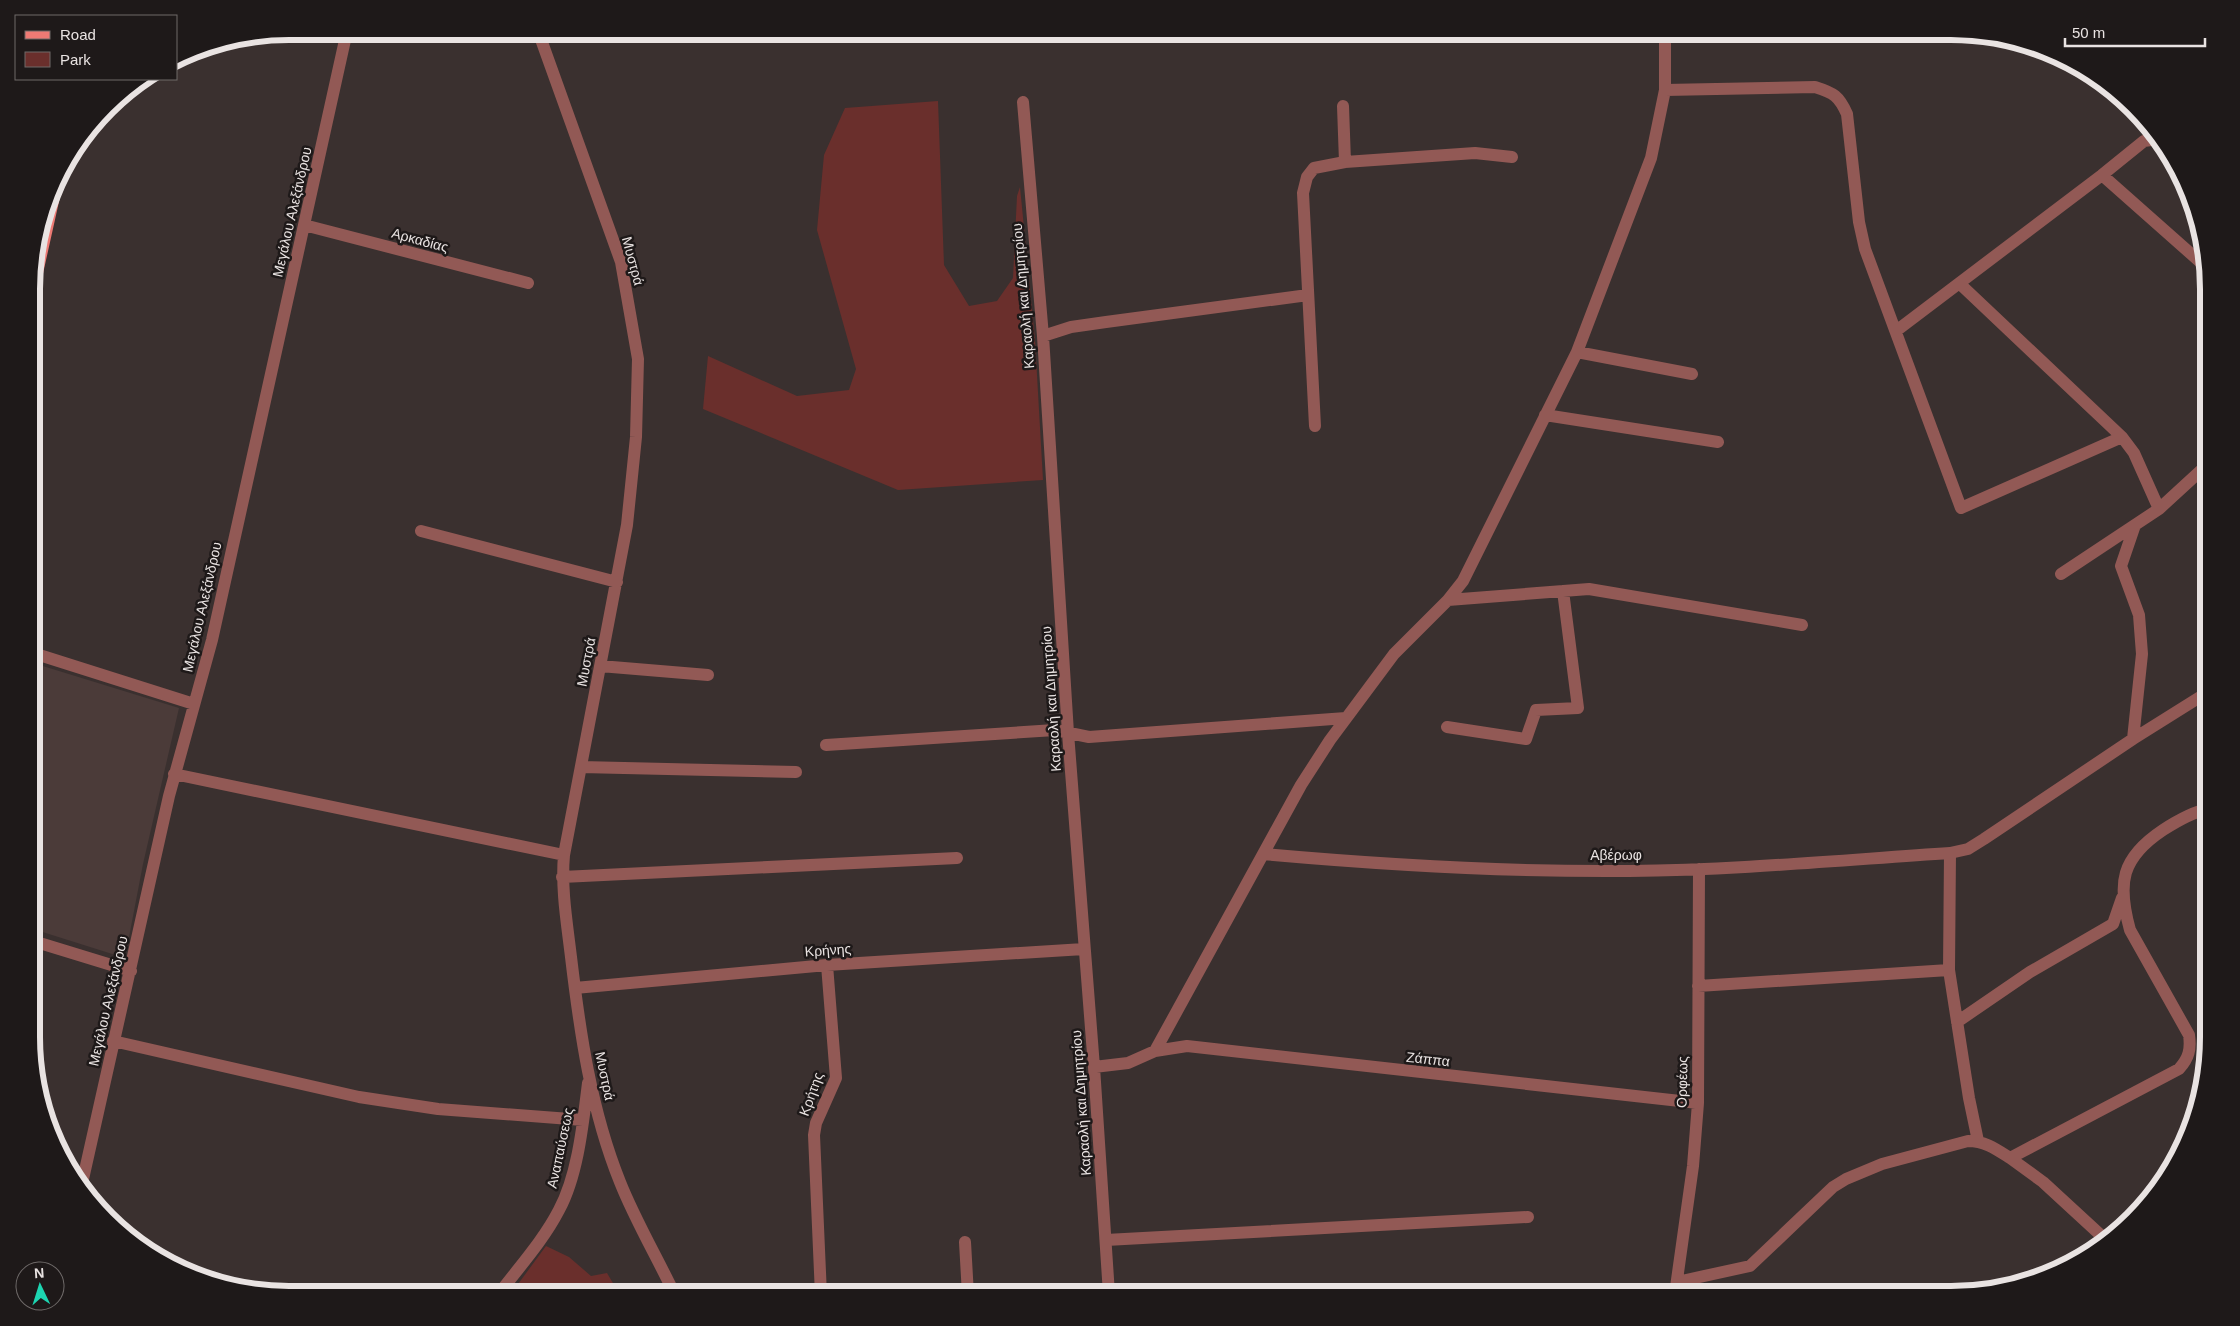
<svg xmlns="http://www.w3.org/2000/svg" width="2240" height="1326" viewBox="0 0 2240 1326" font-family="Arial,sans-serif">
  <rect width="100%" height="100%" fill="#3a302f"/>
  <path fill="#4b3b39" d="M33,663L179,708L143,864L125,958L33,929Z"/>
  <path fill="#6a2f2c" d="M938,101L944,265L969,306L997,301L1013,278L1017,196L1020,187L1035,340L1043,480L898,490L703,409L708,356L797,396L849,390L856,369L817,230L824,155L845,108Z
    M546,1246L569,1257L591,1276L607,1273L620,1295H510Z"/>
  <g fill="none" stroke-linecap="round" stroke-linejoin="round">
    <path stroke="#925955" stroke-width="12" d="M538,31L621,262L638,359L636,437L627,525L564,855C561,889 567,923 571,957C580,1033 591,1110 620,1182C635,1220 657,1257 675,1295
      M1665,31V90
      M1023,102L1043,336L1068,733L1094,1067L1109,1294
      M1343,106L1345,162
      M2102,175L2144,141L2158,139
      M304,225L528,283
      M1960,284L2122,437L2134,453L2159,509
      M1896,331L2102,175L2207,268
      M1043,336L1071,327L1106,322L1308,295
      M1577,352L1651,158L1665,90L1815,87C1834,93 1839,96 1847,114L1859,222L1865,249L1961,508L2122,437
      M1545,415L1718,442
      M1315,426L1303,193L1307,177L1314,168L1345,162L1475,153L1512,157
      M421,531L617,582
      M2061,574L2159,509L2208,464
      M1448,600L1589,589L1802,625
      M33,653L194,704
      M600,666L708,675
      M1447,727L1526,739L1536,710L1578,708L1563,591
      M2133,739L2142,654L2139,615L2121,566L2135,525
      M826,745L1055,730L1089,737L1346,718
      M581,767L796,772
      M174,774L564,855
      M1950,853L1949,970L1969,1098L1978,1141
      M1263,854C1385,865 1507,872 1629,871C1736,870 1843,860 1950,853L1968,849L1984,839L2133,739L2208,692
      M562,877L957,858
      M33,941L131,971
      M1698,986L1949,970
      M575,988L827,965L1084,949
      M1957,1022L2030,972L2113,924L2122,898
      M113,1041L359,1097L438,1109L583,1120
      M1155,1051L1187,1046L1698,1103
      M1094,1067L1128,1063L1155,1051L1301,785L1330,740L1394,654L1448,600L1463,581L1577,352L1692,374
      M2010,1158L2043,1182L2106,1240
      M81,1188L169,796L212,640L347,31
      M1106,1240L1528,1217
      M965,1242L968,1295
      M1677,1282L1750,1266L1833,1187L1846,1179L1882,1164L1968,1141C1985,1141 1996,1149 2010,1158L2179,1069C2189,1058 2191,1049 2189,1035L2130,930C2117,883 2121,858 2163,830C2177,821 2192,812 2208,809
      M1675,1294L1693,1166L1698,1103L1699,869
      M498,1295C519,1267 543,1241 559,1210C578,1175 583,1123 588,1083
      M821,1295L814,1135L816,1123L836,1078L827,965"/>
    <path stroke="#ee7a74" stroke-width="12" d="M33,291L59,174"/>
  </g>
  <g text-anchor="middle" stroke-width="5" stroke-linejoin="round" paint-order="stroke">
    <g font-size="14" fill="#e9e3e2" stroke="#1e1919">
      <text transform="translate(292 212) rotate(-77)" y="5">Μεγάλου Αλεξάνδρου</text>
      <text transform="translate(420 240) rotate(15)" y="5">Αρκαδίας</text>
      <text transform="translate(633 261) rotate(75)" y="5">Μυστρά</text>
      <text transform="translate(1023 296) rotate(-95)" y="5">Καραολή και Δημητρίου</text>
      <text transform="translate(202 607) rotate(-77)" y="5">Μεγάλου Αλεξάνδρου</text>
      <text transform="translate(586 662) rotate(-79)" y="5">Μυστρά</text>
      <text transform="translate(1051 699) rotate(-94)" y="5">Καραολή και Δημητρίου</text>
      <text x="1616" y="860">Αβέρωφ</text>
      <text transform="translate(828 950) rotate(-4)" y="5">Κρήνης</text>
      <text transform="translate(108 1001) rotate(-77)" y="5">Μεγάλου Αλεξάνδρου</text>
      <text transform="translate(1428 1059) rotate(6)" y="5">Ζάππα</text>
      <text transform="translate(605 1076) rotate(78)" y="5">Μυστρά</text>
      <text transform="translate(1682 1082) rotate(-89)" y="5">Ορφέως</text>
      <text transform="translate(811 1094) rotate(-70)" y="5">Κρήτης</text>
      <text transform="translate(1081 1103) rotate(-94)" y="5">Καραολή και Δημητρίου</text>
      <text transform="translate(560 1148) rotate(-78)" y="5">Αναπαύσεως</text>
    </g>
  </g>
  <path d="M0 0H2240V1326H0ZM289 40H1951A249 249 0 0 1 2200 289V1037A249 249 0 0 1 1951 1286H289A249 249 0 0 1 40 1037V289A249 249 0 0 1 289 40Z" fill="#1e1919" fill-rule="evenodd"/>
  <path fill="none" stroke="#e9e3e2" stroke-width="6" d="M289 40H1951A249 249 0 0 1 2200 289V1037A249 249 0 0 1 1951 1286H289A249 249 0 0 1 40 1037V289A249 249 0 0 1 289 40Z"/>
  <rect x="15" y="15" width="162" height="65" fill="#1e1919" stroke="#6f6a69"/>
  <rect x="25" y="31" width="25" height="8" fill="#ee7a74" stroke="#6f6a69"/>
  <text x="60" y="40" font-size="15" fill="#e9e3e2">Road</text>
  <rect x="25" y="52" width="25" height="15" fill="#6a2f2c" stroke="#6f6a69"/>
  <text x="60" y="65" font-size="15" fill="#e9e3e2">Park</text>
  <g transform="translate(40 1286) rotate(356)"><circle r="24" fill="#1e1919" stroke="#6f6a69"/>
  <path d="M0-4L9 19L0 12L-9 19Z" fill="#1dd5b1"/>
  <text y="-8" font-size="14" font-weight="bold" text-anchor="middle" fill="#e9e3e2">N</text>
  </g>
  <path d="M2065 38v8h140v-8" fill="none" stroke="#e9e3e2" stroke-width="2.5"/>
  <text x="2072" y="38" font-size="15" fill="#e9e3e2" stroke="#1e1919" stroke-width="4" paint-order="stroke">50 m</text>
</svg>
